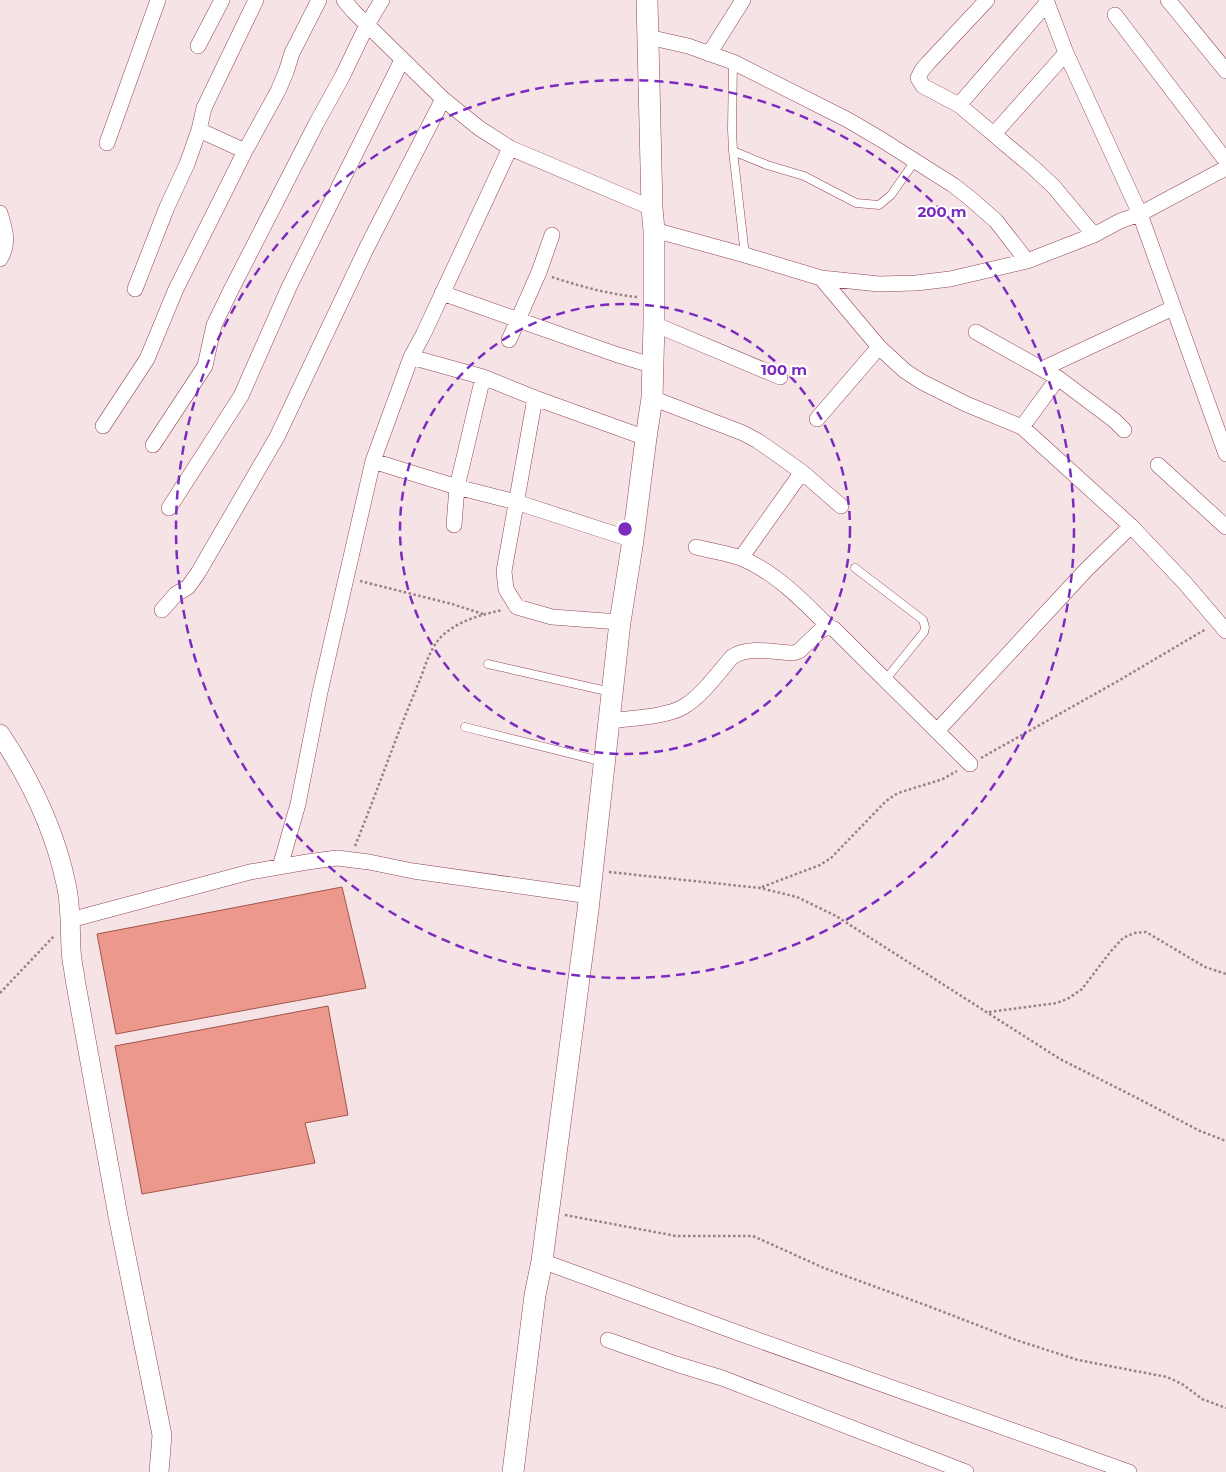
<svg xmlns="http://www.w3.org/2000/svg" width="1226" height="1472" viewBox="0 0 1226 1472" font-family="Montserrat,sans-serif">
  <rect width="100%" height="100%" fill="#f6e3e6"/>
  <path fill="#ed988c" stroke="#a2544b" d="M342,887L366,988L116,1034L97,934Z
    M328,1006L348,1115L305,1123L315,1163L142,1194L115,1046Z"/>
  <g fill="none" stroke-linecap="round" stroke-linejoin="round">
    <g stroke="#924556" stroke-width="9">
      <path id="service" d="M733,62L732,129L733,151L745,255
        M733,151L767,165L804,176L856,203L879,205L891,195L915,161
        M855,568L923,620L925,627L924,632L886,679
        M488,664L611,692
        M465,727L604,762"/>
    </g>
    <g stroke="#924556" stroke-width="16">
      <path id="minor" d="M344,0L353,11L443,99L479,128L510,148L652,208
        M987,0L929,62L922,70L918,78L923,86L959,105L1035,169L1054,187L1094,235
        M1046,0L1066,53L1140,214L1226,454
        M1168,0L1226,71
        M1115,15L1226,161
        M648,37L688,46L733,62L848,120L882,140L953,185L971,199L996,221L1027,261
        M198,46L222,0
        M709,54L743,0
        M959,105L1047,3
        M199,130L204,108L256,0
        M994,134L1066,53
        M107,143L158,0
        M0,213C5,230 10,243 0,259
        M654,230L745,255L821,278L879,284L916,283L950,279L1027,261L1094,235L1120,221L1140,214L1226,168
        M821,278L879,347L905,371L922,382L966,404L1022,427L1131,526L1184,582L1226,631
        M135,289L167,207L187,164L199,130L245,151
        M442,293L615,354L654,366
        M654,324L780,377
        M976,332L1058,378L1114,420L1124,430
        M509,340L539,272L552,235
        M411,357L483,377L535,398L646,438
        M1042,369L1173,308
        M535,398L504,571L506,589L517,607L552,617L620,622
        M652,398L743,433L758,441L802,472L841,506
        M817,419L879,347
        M103,426L147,359L176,289L245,151L278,91L286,72L292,53L319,0
        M1022,427L1058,378
        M153,445L205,366L214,325L231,290L316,124L342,77L367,25L382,0
        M373,461L457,487L516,502L633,540
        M1158,465L1226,527
        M169,508L241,396L290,285L402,60
        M454,525L457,487L483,377
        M696,547C711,551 727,553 741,558C775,572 803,601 829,627
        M741,558L802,472
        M162,610L176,594L188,587L198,573L277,437L367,247L443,99
        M610,721C630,718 666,717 683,707C701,697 718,673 732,657C749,646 773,652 793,653L799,651L821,630L829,627L834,629L970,764
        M937,731L1086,570L1131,526
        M280,867L298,804L320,692L373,461L411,357L423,335L510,148
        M70,920L250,872L307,862L337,858L369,862L413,871L590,896
        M542,1261L744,1335L1129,1472
        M608,1340L676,1364L722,1378L966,1472"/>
    </g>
    <g stroke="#924556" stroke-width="20">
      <path id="tertiary" d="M0,734C30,779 55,831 66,884C71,905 70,927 71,949C71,959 74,969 75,979L118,1216L162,1435L159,1472"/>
    </g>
    <g stroke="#924556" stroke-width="22">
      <path id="secondary" d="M513,1472L535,1295L542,1261L588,910L620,622L633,540L646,438L652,398L654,324V230L652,208L647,0"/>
    </g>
    <path stroke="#9a7f83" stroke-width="2.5" stroke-dasharray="2.5 2.5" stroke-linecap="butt" d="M552,277C579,286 608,294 637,297
      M360,581L452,604L483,614
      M981,758L1118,681L1206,629
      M355,846C377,792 396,736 419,682C425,667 430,647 443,635C460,620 481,615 502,610
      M609,872L760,888L797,897L836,916L1060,1059L1139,1099L1200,1131L1226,1141
      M762,887L820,865L831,858L886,801L898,793L943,779L957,771
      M0,993L54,936
      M989,1012L1057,1003L1069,998L1082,989L1111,951L1123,938L1134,933L1146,932L1205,967L1226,974
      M565,1215L676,1236H753L824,1268L928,1306L1016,1340L1078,1360L1167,1377L1182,1384L1202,1399L1226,1408"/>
    <use href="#service" stroke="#fff" stroke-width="8"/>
    <use href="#minor" stroke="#fff" stroke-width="15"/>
    <use href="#tertiary" stroke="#fff" stroke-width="19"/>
    <use href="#secondary" stroke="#fff" stroke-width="21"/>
  </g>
  <g fill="none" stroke="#7b2cbf" stroke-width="2.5" stroke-dasharray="9 6">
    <circle cx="625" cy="529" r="225"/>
    <circle cx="625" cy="529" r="449"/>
  </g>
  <circle cx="625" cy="529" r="8" fill="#7b2cbf" stroke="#fff" stroke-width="2.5"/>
  <g font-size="15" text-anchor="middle" font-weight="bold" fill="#7b2cbf" stroke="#fff" stroke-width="4.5" stroke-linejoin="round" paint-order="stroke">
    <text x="942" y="217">200 m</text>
    <text x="784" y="375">100 m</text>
  </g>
</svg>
